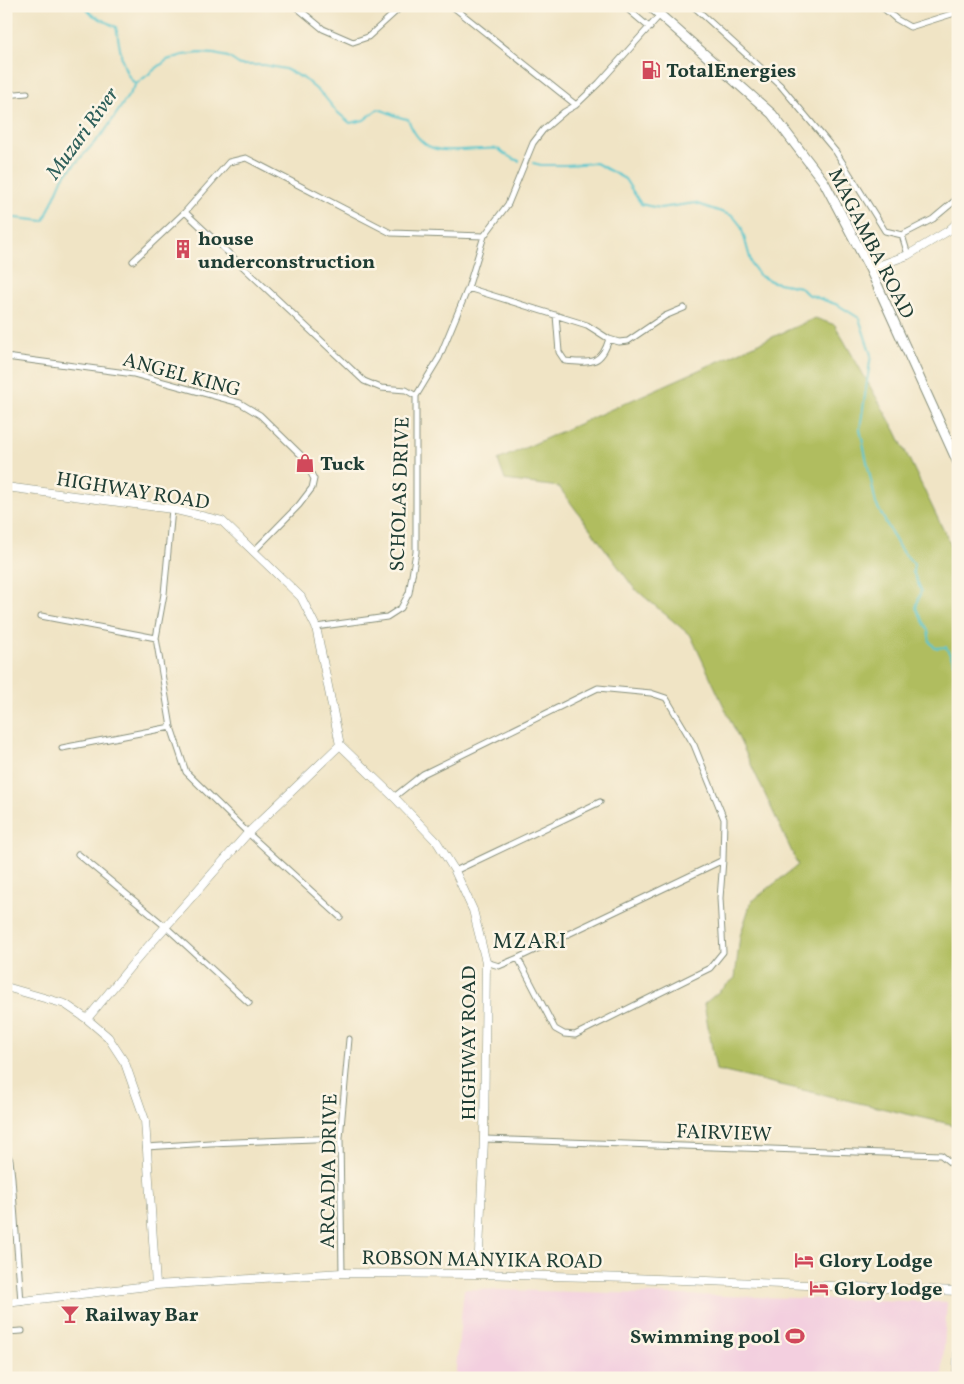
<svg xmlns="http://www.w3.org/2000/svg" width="964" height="1384" viewBox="0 0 964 1384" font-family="Vollkorn,serif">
  <rect width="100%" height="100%" fill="#fcf5e5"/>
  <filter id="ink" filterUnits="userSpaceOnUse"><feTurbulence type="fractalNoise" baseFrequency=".02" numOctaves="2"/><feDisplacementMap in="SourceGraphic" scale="10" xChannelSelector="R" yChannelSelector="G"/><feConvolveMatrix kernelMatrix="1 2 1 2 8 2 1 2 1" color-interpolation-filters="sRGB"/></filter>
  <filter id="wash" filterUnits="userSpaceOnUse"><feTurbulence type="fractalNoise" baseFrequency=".0096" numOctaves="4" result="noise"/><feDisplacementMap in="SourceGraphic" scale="20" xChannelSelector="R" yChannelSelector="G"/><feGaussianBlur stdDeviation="1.12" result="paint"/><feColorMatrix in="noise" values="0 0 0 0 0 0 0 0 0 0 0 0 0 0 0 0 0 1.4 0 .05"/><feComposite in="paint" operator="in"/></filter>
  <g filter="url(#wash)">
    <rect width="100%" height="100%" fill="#f0e4c5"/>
    <path fill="#f3cfdf" d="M464,1289L947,1302L942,1378H455Z"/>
    <path fill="#b0bd5f" stroke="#687d4a" d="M815,318L835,325L895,430L958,560V1133L950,1124L716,1070L704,1004L735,978L740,936L751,902L798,865L691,636L634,588L559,487L505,480L498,460Z"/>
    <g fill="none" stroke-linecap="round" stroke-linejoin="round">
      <path stroke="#58c6ce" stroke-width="2" d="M84,6L91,14L116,27C120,44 121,74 136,84
        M533,163L541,165H566L596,163L625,179L641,204L649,206L660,208L695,203L733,216L741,226L752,265L760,276L773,282L800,287L807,294L838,305L859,318L871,355L860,429L876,504L900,549L914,564L913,572L921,590L916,608L928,630L930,642L935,648L946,647L958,670
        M6,217L44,221L63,177L105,131L136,84L167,60L183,55L200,53L214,54L228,57L240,65H264L285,69L303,78L324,96L336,111L350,123L364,120L378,109C389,112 398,118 408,119C423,160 449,149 483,149C487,149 494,148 498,149C501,150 502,153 505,154C509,157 514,159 519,161"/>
    </g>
  </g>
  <g filter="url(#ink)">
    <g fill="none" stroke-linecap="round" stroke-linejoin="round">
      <g stroke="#88907c" stroke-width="7">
        <path id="street" d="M295,6L323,29L353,42L368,37L402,6
          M452,6L576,105
          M624,6L650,28
          M693,6L780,85L836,152L885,231L902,235L908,255
          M881,6L896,19L910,27L958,12
          M6,95L27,93
          M185,212L229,162L246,158L391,233L484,236
          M902,235L933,219L958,198
          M133,261L185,212L364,381L381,388L406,390L416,396L439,358L468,288L484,236L508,204L533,143L543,130L564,112L576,105L599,83L660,15
          M468,288L587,325L609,339C601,366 590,363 565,361L559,352L556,315
          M609,339L619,342L628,341L665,316L684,308
          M6,357L134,374L240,403L260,415L302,456L314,479L312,488L299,505L254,551
          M172,509L164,594L156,638L171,727L186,772L248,833L340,917
          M41,616L156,638
          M316,627L387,617L401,608L409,593L416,552V396
          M62,748L171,727
          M394,797L423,774L598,688L651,693L666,698L694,745L724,819L723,860L518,958L499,966L486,962
          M78,854L166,927L249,1003
          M455,871L600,802
          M518,958L555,1029L564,1034L575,1035L710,968L723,952L720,898L723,860
          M484,1139L941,1155L958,1169
          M146,1147L210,1143L340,1138
          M6,1152L10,1160L12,1178L21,1302
          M342,1273L340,1138L349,1039
          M6,1332L22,1331"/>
      </g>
      <g stroke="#88907c" stroke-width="9">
        <path id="secondary" d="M870,269L908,255L948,231L958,222
          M6,487L172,509L222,521L301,597L316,627L340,745L394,797L437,842L455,871L473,910L486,962L484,1139L478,1274
          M6,987L65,1004L87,1019L108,1037L125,1063L145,1120L156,1285
          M87,1019L131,966L248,833L340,745
          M6,1303L156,1285L342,1273L478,1274L631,1278L958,1291
          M957,1378L958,1338"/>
      </g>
      <g stroke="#88907c" stroke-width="11">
        <path id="highway" d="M650,6L772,114L824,182L870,269L958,463"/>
      </g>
      <use href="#street" stroke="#fff" stroke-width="5"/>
      <use href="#secondary" stroke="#fff" stroke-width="8"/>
      <use href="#highway" stroke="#fff" stroke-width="9"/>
      <path stroke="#1f3d34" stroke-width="2" stroke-dasharray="8 4" stroke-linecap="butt" d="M197,1378L265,1374L299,1378"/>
    </g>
  </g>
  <defs>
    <g id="fuel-bare" transform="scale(1.5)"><path d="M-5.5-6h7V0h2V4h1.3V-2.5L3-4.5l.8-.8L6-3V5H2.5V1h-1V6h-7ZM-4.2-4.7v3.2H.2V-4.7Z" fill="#d1495b" stroke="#fcf5e5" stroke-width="2.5" paint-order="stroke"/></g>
    <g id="building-bare" transform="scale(1.5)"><path d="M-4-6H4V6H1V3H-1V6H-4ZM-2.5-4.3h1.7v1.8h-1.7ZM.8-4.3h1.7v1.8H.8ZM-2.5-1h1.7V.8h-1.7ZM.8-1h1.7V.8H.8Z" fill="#d1495b" stroke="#fcf5e5" stroke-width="2.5" paint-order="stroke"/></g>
    <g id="shop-bare" transform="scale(1.5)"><path d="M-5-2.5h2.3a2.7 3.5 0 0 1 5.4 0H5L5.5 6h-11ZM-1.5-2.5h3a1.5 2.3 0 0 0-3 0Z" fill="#d1495b" stroke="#fcf5e5" stroke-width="2.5" paint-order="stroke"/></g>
    <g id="hotel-bare" transform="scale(1.5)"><path d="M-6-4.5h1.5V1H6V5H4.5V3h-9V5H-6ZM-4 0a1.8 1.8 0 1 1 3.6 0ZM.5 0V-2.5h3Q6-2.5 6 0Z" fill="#d1495b" stroke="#fcf5e5" stroke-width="2.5" paint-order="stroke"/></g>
    <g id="bar-bare" transform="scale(1.5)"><path d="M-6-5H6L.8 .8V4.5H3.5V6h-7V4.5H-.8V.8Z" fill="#d1495b" stroke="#fcf5e5" stroke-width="2.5" paint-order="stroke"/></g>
    <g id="stadium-bare" transform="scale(1.5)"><path d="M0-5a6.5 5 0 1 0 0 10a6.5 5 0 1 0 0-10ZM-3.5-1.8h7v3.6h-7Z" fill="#d1495b" stroke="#fcf5e5" stroke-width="2.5" paint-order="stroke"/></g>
  </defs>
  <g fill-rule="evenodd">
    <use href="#fuel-bare" x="651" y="70"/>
    <use href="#building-bare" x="183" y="249"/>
    <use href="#shop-bare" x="305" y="463"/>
    <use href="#hotel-bare" x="804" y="1260"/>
    <use href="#hotel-bare" x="819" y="1288"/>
    <use href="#bar-bare" x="70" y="1314"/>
    <use href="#stadium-bare" x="795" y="1336"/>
  </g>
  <g text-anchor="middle" stroke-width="5" stroke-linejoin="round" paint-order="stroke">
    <g font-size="20" font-weight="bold" fill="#1f3d34" stroke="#fcf5e5" text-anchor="start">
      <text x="666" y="77">TotalEnergies</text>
      <text x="198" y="245">house<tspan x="198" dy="23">underconstruction</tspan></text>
      <text x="320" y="470">Tuck</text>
      <text x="819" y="1267">Glory Lodge</text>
      <text x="834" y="1295">Glory lodge</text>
      <text x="85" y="1321">Railway Bar</text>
      <text x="780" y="1343" text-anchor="end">Swimming pool</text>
    </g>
    <g font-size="20" fill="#1f3d34" stroke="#fcf5e5">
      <text transform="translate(872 243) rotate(63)" y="7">MAGAMBA ROAD</text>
      <text transform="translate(182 374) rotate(15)" y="7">ANGEL KING</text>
      <text transform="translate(133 490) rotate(9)" y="7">HIGHWAY ROAD</text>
      <text transform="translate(399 494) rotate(-88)" y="7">SCHOLAS DRIVE</text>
      <text transform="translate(468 1043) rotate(-90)" y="7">HIGHWAY ROAD</text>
      <text transform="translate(724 1132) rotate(2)" y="7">FAIRVIEW</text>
      <text transform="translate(328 1171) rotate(-89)" y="7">ARCADIA DRIVE</text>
      <text transform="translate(482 1259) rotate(1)" y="7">ROBSON MANYIKA ROAD</text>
    </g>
    <g font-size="21" font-style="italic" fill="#2d5f5a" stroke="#fcf5e5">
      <text transform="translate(82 133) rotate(-54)" y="7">Muzari River</text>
    </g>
    <g font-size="21" letter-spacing="1" fill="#1f3d34" stroke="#fcf5e5">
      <text x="530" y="948">MZARI</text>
    </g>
  </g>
  <rect width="964" height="1384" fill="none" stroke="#fcf5e5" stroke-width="25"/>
</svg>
